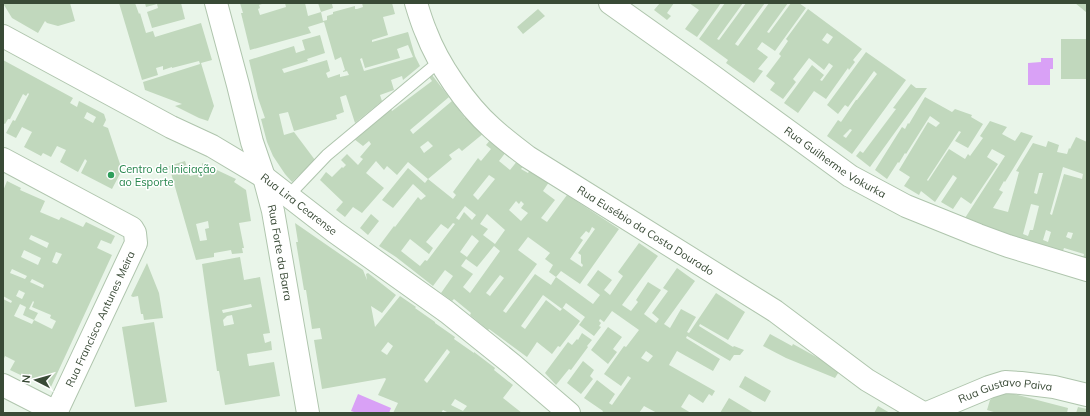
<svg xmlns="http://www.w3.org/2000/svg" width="1090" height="416" viewBox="0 0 1090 416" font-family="Mulish,sans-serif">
  <rect width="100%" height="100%" fill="#e9f5e9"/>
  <path fill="#d9a1f6" d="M1041,58H1053V69H1050V85H1028V63L1041,62Z
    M358,394L391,408L389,413H357L351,411Z"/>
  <path fill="#c1d8bd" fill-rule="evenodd" d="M3,3H70L75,21L58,26L47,23L45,21L38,33L12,18L4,5H3Z
    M119,3H135L139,14L140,13L146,33L153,31L155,37L201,23L212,60L201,63L214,106L208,121L199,118L175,106L182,104L145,90L143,82L200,64L199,61L172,68V67L163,70V66L156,68L158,75L142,80Z
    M145,3H171V4L181,3L185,19L152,28L147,12L158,8L157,4L146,7Z
    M240,3H265L259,5L260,8L258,9L260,15L286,7L285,3H305L308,16L321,12L318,3H335L332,4L333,8L321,12L323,21L327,20V16L333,14V12L355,6V9H357L363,7L362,3H392L395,14L383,17L388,35L372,40V42L408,32L415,56L420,66L403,80L402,76L391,80L394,90L380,95L382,101L355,123L346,95L340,97L344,112L336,115L337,119L294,131L288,112L279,114L284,135L294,132L315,160L292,182L285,174L273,156L267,142L261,119L265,118L258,98L249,60L294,46L296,53L305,50L302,40L320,35L325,53L307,59L308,61L282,69L284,73L327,60L330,71L326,73L328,78L340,74V77L349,75L347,71L343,72V71L345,70L341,57L335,60L324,22L308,27L311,33L250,50L241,13H243ZM408,45L413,57L364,71L360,59L362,58L365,68L400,58L397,49Z
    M660,3H674L667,13L671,16L667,20L654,10Z
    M689,3H721L697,37L685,29L699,10Z
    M725,3H743L717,39L719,40L746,3H765L735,44L738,46L769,3H788L767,32L769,33L791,3H799L806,8L775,51L762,42L757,49L768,57L758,69L763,71L754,83L726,63L728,60L699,39Z
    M1075,3H1087V10L1086,12Z
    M538,9L545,16L523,34L517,27Z
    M808,9L862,49L853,60L855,62L849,70L848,68L826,99L814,91L798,113L784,103L812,65L824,75L820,80L822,81L833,66L829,63L824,70L809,58L793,79L796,82L783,99L770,90L775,83L766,76L781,56L779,54L788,41L786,39ZM827,33L833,37L828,44L822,40Z
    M1061,39H1087V79H1061Z
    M866,52L906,80L852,154L827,136L838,120L841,122L856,100H857L877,74L874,71L848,107L845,105L838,114L827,105ZM850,129L852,130L846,138L843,136Z
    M3,60L73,98L70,103L77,107L79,101L104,114L106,120L103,126L108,128L122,170L112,189L81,173L87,161L85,159L78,172L60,162L66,150L57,146L51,157L43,153L41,156L24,147L32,132L22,127L16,138L6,133L13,120L15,121L29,94L28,93L26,96L23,94L10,119H8L5,124L3,123ZM87,112L96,117L93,123L84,118Z
    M432,75L449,97L410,130L413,134L452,101L465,118L467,116L484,133L462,151L459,148L449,155L452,159L428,179L408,162L397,175L387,166L384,170L376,161L366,173L384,188L362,213L353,207L345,217L336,210L343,202L320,180L326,172L332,177L342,167L343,168L346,165L341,160L347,154L358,165L363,159L360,157L371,144L369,141L363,146L354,139L391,109L392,111L432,81L429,77ZM428,141L433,146L424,153L420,147Z
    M911,84L916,88H927L870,167L856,156L860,151L863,153L896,109L893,108Z
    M925,97L952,112L955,109L972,115L971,117L983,124L968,148L955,141L961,132L959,131L927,180L928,181L949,149L965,159L968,154L970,156L983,138L980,136L990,121L1007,127L1002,134L1015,141L1021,132L1033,136L1005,182L1004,181L999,190L1003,192L993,208L1008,212L1019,172L1016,171L1033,143L1046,147L1048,141L1059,145L1057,152L1067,154L1069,148L1070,149L1076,137L1087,142V260L1083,259L1084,254L1064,248L1062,254L1021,240L965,218L1005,156L992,149L987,157L998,164L971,204L961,197L953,209L941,202L957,178L953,175L935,202L921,191L919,195L904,186L910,177L899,170L928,122L936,127L940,123L930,116L906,154L905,153L899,163L898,162L887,179L875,170L902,127L905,129L908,123L909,124ZM1063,167L1083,174L1082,179L1064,174L1052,215L1050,214ZM1039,173H1043L1037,194L1034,193ZM1031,204L1039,206L1033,230H1030L1028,236L1023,234ZM1046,230L1051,232L1048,242L1043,240ZM1068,232L1073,233L1071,239L1066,237Z
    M491,139L506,152L499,161L510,170L518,160L524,165L521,169L528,173L531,169L549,182L543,191L555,200L541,218L547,222L567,195L619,229L580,284L561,271L556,277L549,272L553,265L545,259L550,253L528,237L518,250L537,264L503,311L506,313L535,274L551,285L556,277L593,304L600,295L587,285L598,270L612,280L604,290L610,295L623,276L618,272L639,243L658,256L622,305L631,311L638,302L636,300L648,282L661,290L644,314L656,323L659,319L652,313L668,291L663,288L677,268L695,281L664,324L670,328L681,309L696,317L687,332L689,333L716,293L745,312L728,340L700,324L699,326L733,347L734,346L744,350L740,355H734L730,361L687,336L686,338L720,359L713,371L677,351L670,363L669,365L715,391L712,396L709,394L703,403L689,394L681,407L691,413H657L644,406L639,413H602L603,411L584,398L597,380L615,394L609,403L612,405L631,378L628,376L621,386L604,374L624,346L626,347L639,330L612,311L604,322L600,319L599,321L601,323L599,326L601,327L594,336L579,325L585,317L566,303L562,309L543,295L521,326L525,329L546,300L560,311L563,308L580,321L560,347L558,346L552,354L537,342L527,357L489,329L488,330L470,315L471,313L454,299L452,301L441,293L453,276L445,270L433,286L396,257L379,246L394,226L395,227L418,197L421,200L426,196L413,184L393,208L382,200L408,168L425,183L428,179L453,199L456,195L453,192L478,158L481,161L491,149L486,145ZM489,175L495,179L478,200L473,195ZM516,201L519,204L521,201L524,204L521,208L528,213L521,221L509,210ZM465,206L476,215L472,220L464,212L459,220L456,218ZM487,214L505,230L495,244L483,235L488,229L480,224ZM453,223L455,224L427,261L425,260L420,266L401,251L410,239L429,254L433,248L426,242L441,224L448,229ZM592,227L595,229L578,253L581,255V263L583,265L582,267L570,259L583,240L580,238L586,231L589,233ZM472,235L479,241L467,257L460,252ZM494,246L500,251L470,293L463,287L473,274L461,266L466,259L477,267ZM500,275L504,278L490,296L486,293ZM646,351L653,356L648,362L641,358Z
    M185,161L190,176L203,173L202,163L236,179L234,182L246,190L251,221L239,223L244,248H242L243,253L232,254L231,250L214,253V257L196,260L169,166ZM208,221L209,228L205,229L207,240L200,241L196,224Z
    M7,181L21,188L20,190L45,201L40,212L59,220L61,217L83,227L86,222L115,236L111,244L101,240L97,248L112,255L50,389L10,370L15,361L5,356L3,361V299L11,303L12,301L3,296V191ZM31,235L49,243L47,248L29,239ZM24,250L41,258L38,265L21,257ZM56,252L62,254L57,264L52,262ZM12,269L27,276L25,279L10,273ZM32,279L44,285L43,288L30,282ZM19,290L25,293L22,299L16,296ZM33,301L34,302L32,307L51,315L50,318L56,321L52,329L34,320L32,324L14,316L20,304L26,307L23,315L34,320L38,313L29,309Z
    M371,214L379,221L368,235L360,228Z
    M295,223L363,270L367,280L366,274L368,273L396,295L382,313L371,306L375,327L400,296L416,307L415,308L435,322V323L455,337L454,339L474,353V352L495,368L494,370L513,385L503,398L522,413H449L443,410L441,413H393L398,403L378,395L386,379L385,378L322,389L314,340L322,339L320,328L312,329L306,290H304L296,242H298ZM388,342L393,346L387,355L381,351ZM447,349L450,352L427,383L424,380ZM455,399L467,406L463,411L451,405Z
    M240,257L244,280L260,277L270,333L263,334L265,343L271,341L272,350L247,354L249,366L274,362L280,396L225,405L219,371H217L202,264ZM251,304L252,307L223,313L222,310ZM232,315L234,324L224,326L223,320L227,316Z
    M147,263L159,293L163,318L144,320L143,314H141L138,296L133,297L131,296Z
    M154,322L167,402L135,407L122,327Z
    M608,327L622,337L613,349L617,352L608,364L591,350Z
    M582,333L592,340L587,346L588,347L571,370L569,369L556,385L545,373L568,342L572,345L577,339L578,340Z
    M770,334L792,346L793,344L840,370L835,378L786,358L763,346Z
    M583,361L594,370L590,376L593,379L581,394L567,383Z
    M745,376L771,391L765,402L739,387Z
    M1005,393L1014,394L1068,408L1067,413H997L987,410L990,400L994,397Z
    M729,398L754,413H720Z
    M878,406L890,413H874Z
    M1078,407L1087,409V413H1076Z"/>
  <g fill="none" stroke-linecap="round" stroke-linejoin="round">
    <g stroke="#afc5ad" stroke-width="13">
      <path id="lane" d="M288,196L327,155L440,61"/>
    </g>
    <g stroke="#afc5ad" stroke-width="24">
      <g id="street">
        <path id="s1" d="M216,3L238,85L252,142L264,177L273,211L308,413"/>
        <path id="s2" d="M416,3C419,13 422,23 426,32C438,64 466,105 492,128C503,138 516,148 528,157L775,311L867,380L923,413"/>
        <path id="s3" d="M610,3L710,74L850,176L906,206L978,235L1008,246L1087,270"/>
        <path id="s4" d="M3,36L171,127L212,146L264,177L335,232L447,312L513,365L569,413"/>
        <path d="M3,159L132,228L135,233L136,243L56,413"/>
        <path d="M3,385L56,412"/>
        <path id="s5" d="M927,413L989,387L1005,382L1021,383L1054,387L1087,395"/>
      </g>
    </g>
    <use href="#lane" stroke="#fff" stroke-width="11"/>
    <use href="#street" stroke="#fff" stroke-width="22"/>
  </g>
  <circle fill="#2e9e5b" stroke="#fff" stroke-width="1.5" cx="111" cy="175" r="4"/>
  <g text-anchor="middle" stroke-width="3" stroke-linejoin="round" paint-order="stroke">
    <g font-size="11" fill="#394a36" stroke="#fff">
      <text dy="4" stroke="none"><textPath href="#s3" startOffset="276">Rua Guilherme Vokurka</textPath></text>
      <text dy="4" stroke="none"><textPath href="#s4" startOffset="341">Rua Lira Cearense</textPath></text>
      <text dy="4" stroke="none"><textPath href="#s2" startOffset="333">Rua Eusébio da Costa Dourado</textPath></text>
      <text dy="4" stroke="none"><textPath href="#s1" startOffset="258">Rua Forte da Barra</textPath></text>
      <text transform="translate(100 319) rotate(-65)" y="4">Rua Francisco Antunes Meira</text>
      <text dy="4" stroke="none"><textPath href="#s5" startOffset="83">Rua Gustavo Paiva</textPath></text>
    </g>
    <g font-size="11" fill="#27864d" stroke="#fff" text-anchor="start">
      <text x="119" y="173">Centro de Iniciação<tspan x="119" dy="13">ao Esporte</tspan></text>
    </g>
  </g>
  <rect width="1090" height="416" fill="none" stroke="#394a36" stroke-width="8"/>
  <g transform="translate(36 380) rotate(276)" stroke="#ffffff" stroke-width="3" paint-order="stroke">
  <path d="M0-3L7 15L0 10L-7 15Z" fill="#394a36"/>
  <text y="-6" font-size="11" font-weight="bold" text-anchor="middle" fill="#394a36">N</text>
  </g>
</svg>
